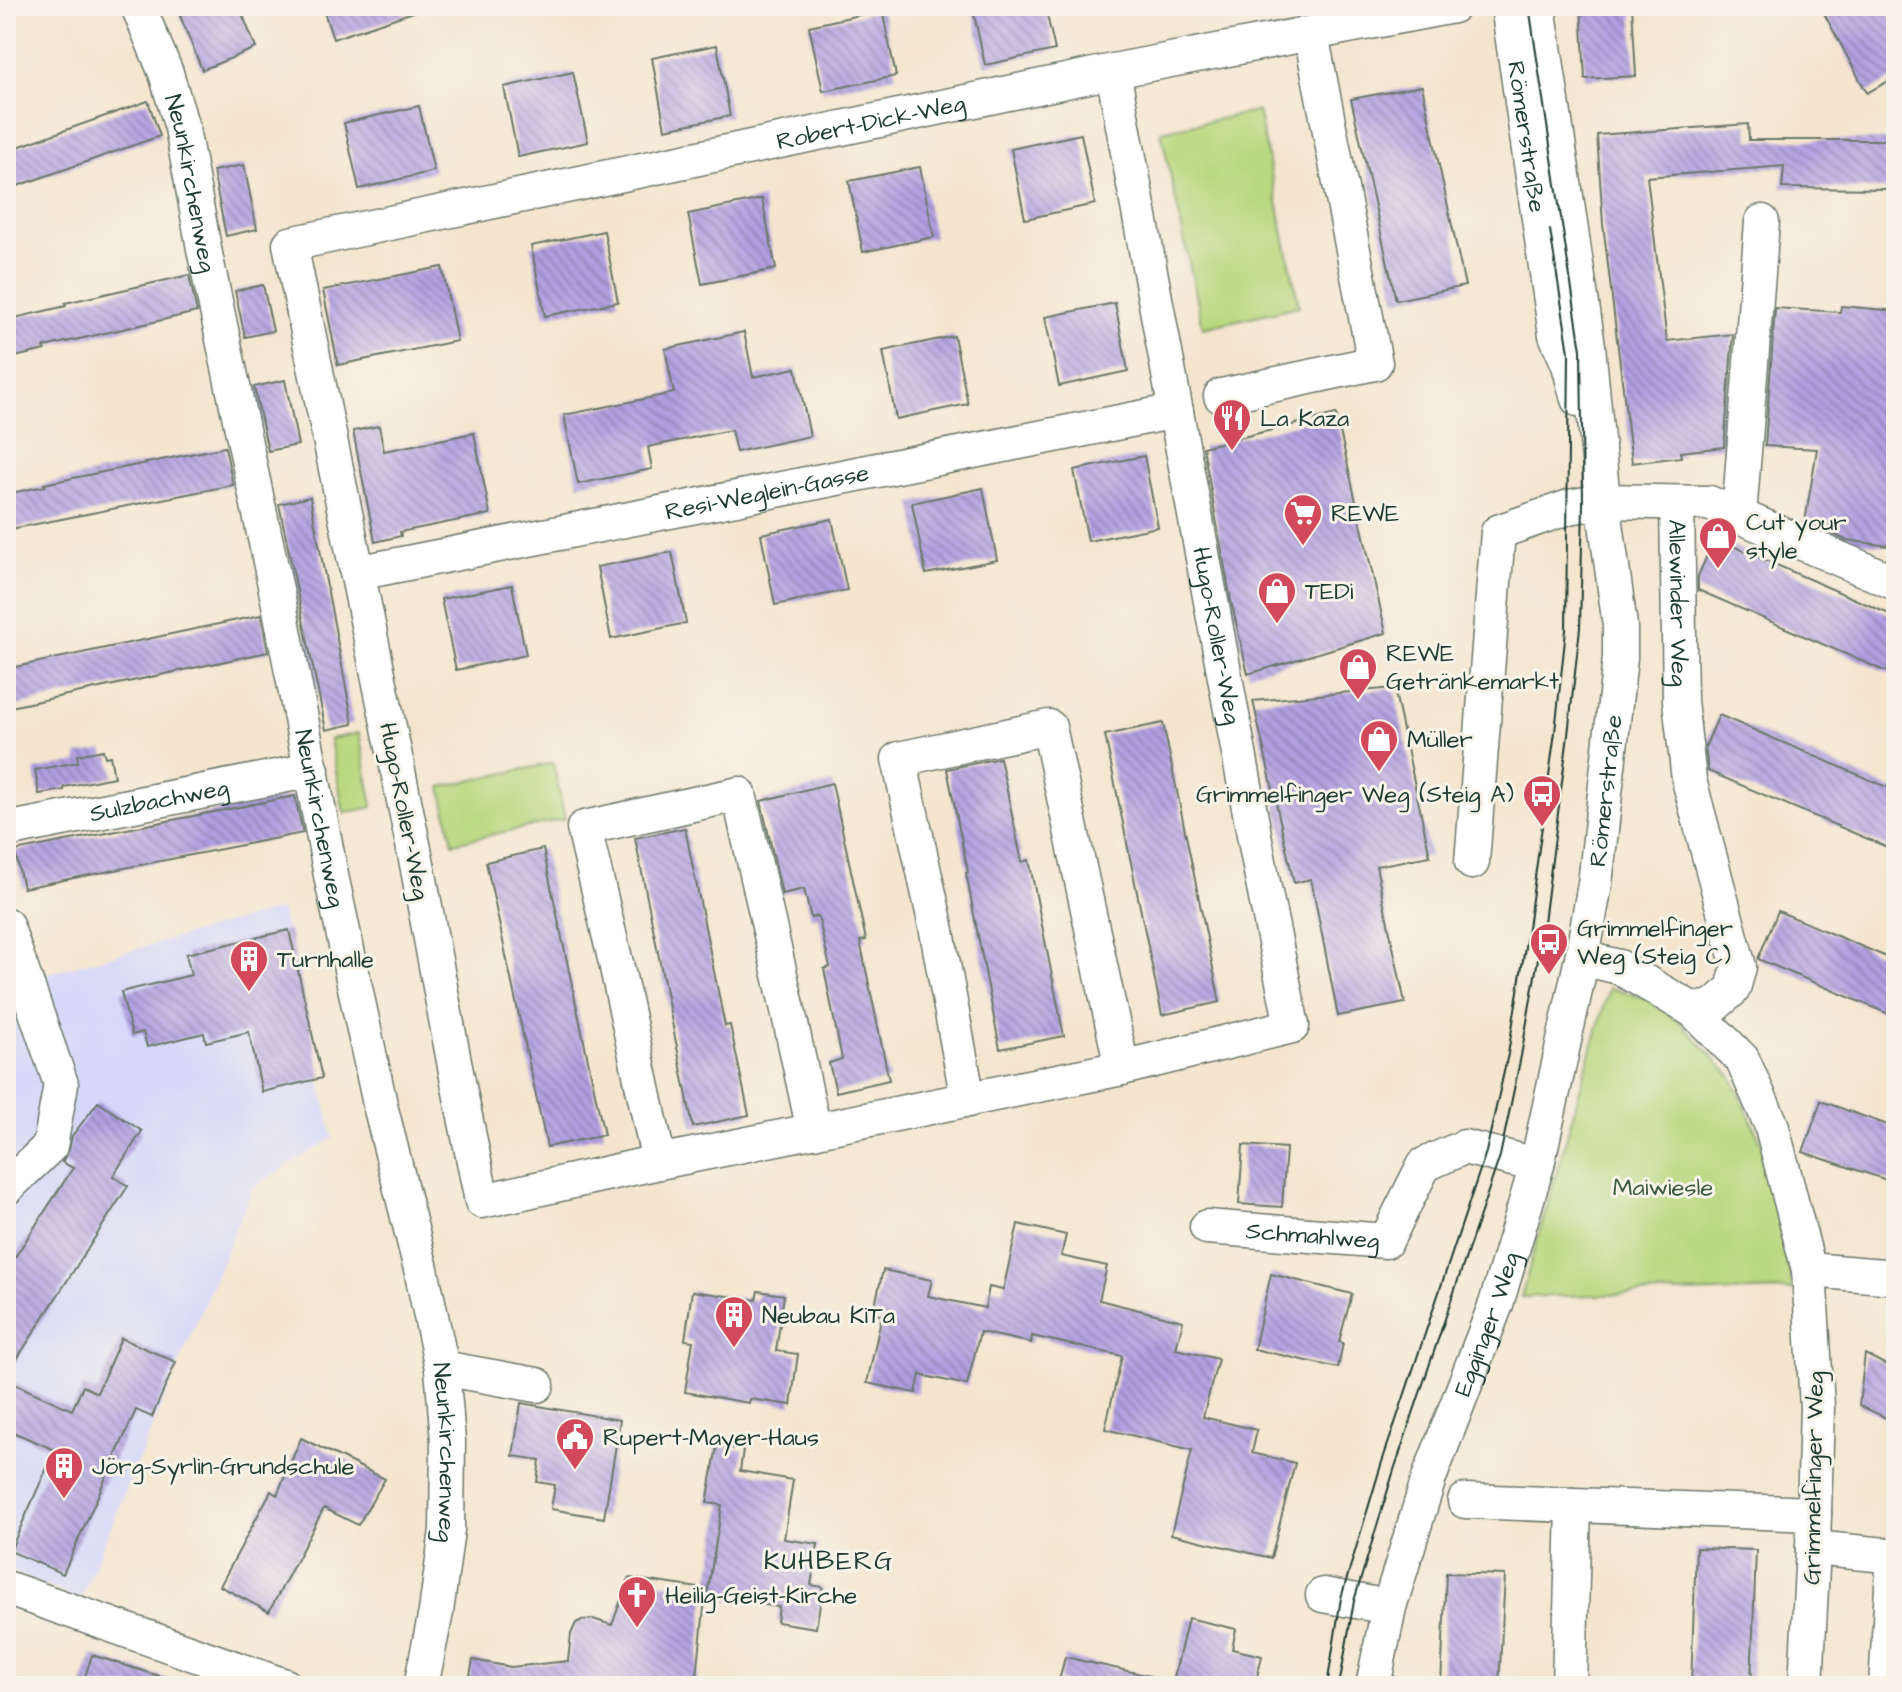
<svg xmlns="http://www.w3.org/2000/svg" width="1902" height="1692" viewBox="0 0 1902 1692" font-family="'Architects Daughter',sans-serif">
  <defs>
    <pattern id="building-back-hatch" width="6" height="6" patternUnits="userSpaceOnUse" patternTransform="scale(2)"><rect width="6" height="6" fill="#b09fe1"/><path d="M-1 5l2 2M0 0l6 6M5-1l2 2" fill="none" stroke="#8f83b7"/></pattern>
  </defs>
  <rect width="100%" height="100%" fill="#f7f3e8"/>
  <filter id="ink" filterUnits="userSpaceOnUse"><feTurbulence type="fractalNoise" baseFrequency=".0125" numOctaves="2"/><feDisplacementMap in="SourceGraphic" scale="16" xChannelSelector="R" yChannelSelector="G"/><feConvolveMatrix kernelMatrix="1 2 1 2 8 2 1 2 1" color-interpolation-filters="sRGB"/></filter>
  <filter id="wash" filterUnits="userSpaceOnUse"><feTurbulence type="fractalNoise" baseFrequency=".006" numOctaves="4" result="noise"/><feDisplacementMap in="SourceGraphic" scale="32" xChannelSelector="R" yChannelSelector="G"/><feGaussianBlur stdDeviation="1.8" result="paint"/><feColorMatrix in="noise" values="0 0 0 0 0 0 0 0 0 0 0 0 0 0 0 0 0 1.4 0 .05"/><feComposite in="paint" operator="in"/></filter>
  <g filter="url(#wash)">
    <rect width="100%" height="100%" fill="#f5e5cf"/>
    <path fill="#d6d8f9" d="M281,909L333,1138L253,1187L80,1600L6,1569V985Z"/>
    <path fill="#b9d87f" stroke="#6c8a5a" stroke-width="2" d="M1258,111L1299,306L1203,328L1161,131Z
      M359,733L373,807L344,813L330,739Z
      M553,763L565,819L453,843L441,787Z
      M1609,988L1645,998L1681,1023L1732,1077L1762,1144L1793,1290L1521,1297Z"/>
    <g id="blocks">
      <path fill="url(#building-back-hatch)" d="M176,6H239L256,48L202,70Z
        M322,6H418L419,10L333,39Z
        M972,6H1045L1055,50L985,65Z
        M1581,6H1632L1636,76L1585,79Z
        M1820,6H1884L1896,27V77L1867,93Z
        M882,10L896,76L823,91L809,26Z
        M717,45L730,116L665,129L652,58Z
        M573,72L588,142L518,157L504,87Z
        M1422,86L1465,286L1396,300L1351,99Z
        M148,101L160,136L6,190V151Z
        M419,106L434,171L359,189L344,123Z
        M1748,124L1749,140H1896V189L1782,188L1784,166L1647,177L1667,341L1733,334L1724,447L1680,452L1681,457L1632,463L1603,224L1597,135Z
        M1081,134L1095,204L1025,219L1011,149Z
        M244,165L257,229L226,236L213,171Z
        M920,167L934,237L863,252L849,181Z
        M762,199L776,269L702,284L688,214Z
        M604,231L618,302L545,316L531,246Z
        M442,267L457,341L338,365L323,290Z
        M189,275L197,312L44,347L45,350L6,359V320L66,306L65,303Z
        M263,285L273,331L245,337L235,291Z
        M1115,303L1128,371L1059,386L1045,317Z
        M1841,306L1896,311V547L1846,540L1829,532V529L1817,528L1805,522L1817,449L1765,446L1775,308L1840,312Z
        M744,332L753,377L796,368L810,436L736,452L731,430L648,447L652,469L578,484L564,415L674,393L665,349Z
        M954,336L968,404L896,419L883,351Z
        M285,380L298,445L268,451L254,387Z
        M1336,414L1386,633L1248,674L1231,601L1203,447Z
        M379,426L384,451L474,433L490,514L400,532L401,536L375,542L353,431Z
        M225,447L233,485L6,530V494L45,486L44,484Z
        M1144,456L1158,527L1088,541L1074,470Z
        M983,488L997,560L926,574L912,503Z
        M310,497L353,724L326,730L279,504Z
        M832,519L847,590L775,605L761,534Z
        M1715,538L1896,617V676L1698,590V576Z
        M672,552L686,623L611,639L597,567Z
        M512,585L526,655L456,670L441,599Z
        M261,615L268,652L6,708V669Z
        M1394,688L1430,856L1376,866L1405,1003L1338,1016L1311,879L1294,883L1253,701Z
        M1719,715L1896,791V851L1708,771L1705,747Z
        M1163,723L1220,1002L1162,1015L1105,735Z
        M103,750L105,757L110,756L114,777L64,787V790L39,794L35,770L78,762L77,755Z
        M1000,758L1022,862L1029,860L1064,1036L1000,1049L966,873L968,872L947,769Z
        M832,783L866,940L860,941L889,1080L836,1092L829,1063L842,1059L824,969L830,967L818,916L811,918L804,889L782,894L761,801Z
        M295,796L303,833L23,888L15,851Z
        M685,828L725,1026L730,1025L749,1115L693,1127L635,838Z
        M543,849L604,1135L547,1147L486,862Z
        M1778,911L1896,961V1017L1758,959Z
        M289,930L322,1078L262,1092L249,1032L206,1042L204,1033L147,1047L143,1032L132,1035L121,992L191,975L186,954Z
        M1821,1101L1896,1128V1183L1803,1152Z
        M98,1102L142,1131L113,1176L128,1186L6,1376V1271L73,1168L62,1162L69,1150L72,1136Z
        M1243,1145L1286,1148L1282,1207L1239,1204Z
        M1018,1224L1066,1235L1061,1256L1107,1266L1099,1300L1183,1321L1176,1349L1218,1359L1203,1417L1257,1430L1252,1453L1295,1463L1271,1558L1171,1534L1192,1450L1105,1429L1122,1356L1032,1336L1031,1343L980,1332L967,1385L920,1375L916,1393L867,1383L882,1315L873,1314L883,1270L932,1280L928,1296L985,1308L989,1287L1003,1290Z
        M1271,1274L1352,1294L1339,1342L1343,1343L1338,1368L1254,1349Z
        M692,1291L756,1300L758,1291L784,1295L776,1351L798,1354L791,1405L750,1399L749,1403L685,1392L693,1341L685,1340Z
        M121,1338L176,1362L152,1417L136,1410L63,1574L10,1551L55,1450L6,1429V1380L72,1410L83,1386L97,1393Z
        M1865,1354L1896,1370V1423L1859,1405Z
        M521,1403L620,1420L604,1518L551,1509L555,1485L537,1482L540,1460L513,1456Z
        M301,1438L385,1479L358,1525L324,1508L269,1612L220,1586L271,1491L277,1495Z
        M717,1446L743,1450L740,1471L793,1480L784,1539L818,1544L811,1585L823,1587L816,1628L777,1622L779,1607L707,1596L722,1505L707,1503Z
        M1696,1548L1756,1550L1751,1686H1691Z
        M1446,1573L1505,1575L1499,1686H1441Z
        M629,1578L706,1589L696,1686H468L473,1660L511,1667L568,1661L571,1634L576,1623L582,1620L593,1619L612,1625Z
        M1188,1618L1236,1629L1232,1649L1262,1656L1255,1686H1172Z
        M92,1655L175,1681L174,1686H82Z
        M1065,1657L1150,1676L1148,1686H1080L1059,1681Z"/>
    </g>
  </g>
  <g filter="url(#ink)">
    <use href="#blocks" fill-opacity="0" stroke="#6a786a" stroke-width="2"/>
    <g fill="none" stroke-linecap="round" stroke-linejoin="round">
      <g stroke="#6a786a" stroke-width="37">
        <g id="minor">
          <path id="s1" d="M138,6L166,73L182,128L205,254L279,604L332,880L381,1109L421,1269L442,1368L448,1441L447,1530L436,1612L421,1686"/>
          <path id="s2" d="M1508,6L1556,335L1569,365L1578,399"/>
          <path id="s3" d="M1113,71L1263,883L1292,1026L1122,1068L659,1162L482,1201L456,1072L417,864L290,244L1113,71L1453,6"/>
          <path d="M1221,396L1375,363L1311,34"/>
          <path id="s4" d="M1677,503L1680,701L1689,780L1739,967L1733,989L1712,1007L1693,1010"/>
          <path d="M1739,516L1762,222"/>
          <path id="s5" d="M357,573L1176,411"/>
          <path id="s6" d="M6,830L312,770"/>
          <path d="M1472,862L1498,532L1569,507L1603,501L1709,503L1896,583"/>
          <path d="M6,925L61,1084L50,1146L6,1188"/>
          <path d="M1582,958L1619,967L1693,1010L1742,1059L1771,1124L1809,1270L1817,1407L1813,1548L1806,1686"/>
          <path d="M968,1100L936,926L899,759L1049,727L1122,1068"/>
          <path d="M659,1162L616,963L584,828L739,794L786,1001L814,1131"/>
          <path id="s7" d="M1207,1227L1386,1241L1424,1165L1464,1147L1537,1165"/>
          <path d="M1809,1270L1896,1277"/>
          <path d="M442,1368L537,1385"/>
          <path d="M1465,1501L1814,1514"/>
          <path d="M1813,1548L1896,1556"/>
          <path d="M6,1588L285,1686"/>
          <path d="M1323,1595L1389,1607"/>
          <path id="s8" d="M1373,1686L1389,1607L1429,1478L1496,1304L1537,1165L1582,958L1595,884L1620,658V626L1603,501L1588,346L1538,6"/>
          <path d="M1569,1686L1574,1505"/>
          <path d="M1886,1686L1894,1555"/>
        </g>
      </g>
      <use href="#minor" stroke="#fff" stroke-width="34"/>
      <path stroke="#1f3d34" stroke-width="2" d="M1327,1686L1341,1598L1381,1465L1486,1152L1508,1054L1528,928L1555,732L1566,630L1569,353L1550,230
        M1339,1686L1354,1601L1394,1470L1500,1156L1521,1056L1543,930L1568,735L1580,628L1583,504L1581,350L1529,6"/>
    </g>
  </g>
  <defs>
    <g id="restaurant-pin" transform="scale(2)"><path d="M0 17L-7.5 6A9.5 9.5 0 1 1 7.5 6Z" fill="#d1495b" stroke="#f7f3e8"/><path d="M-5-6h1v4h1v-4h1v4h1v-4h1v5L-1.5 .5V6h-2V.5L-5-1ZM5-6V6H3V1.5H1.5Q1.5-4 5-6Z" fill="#fff"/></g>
    <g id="supermarket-pin" transform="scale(2)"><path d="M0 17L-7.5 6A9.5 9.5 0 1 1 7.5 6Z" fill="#d1495b" stroke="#f7f3e8"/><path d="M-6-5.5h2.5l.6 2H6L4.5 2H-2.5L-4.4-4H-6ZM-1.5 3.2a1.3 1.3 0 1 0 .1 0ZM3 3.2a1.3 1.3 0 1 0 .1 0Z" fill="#fff"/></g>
    <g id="shop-pin" transform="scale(2)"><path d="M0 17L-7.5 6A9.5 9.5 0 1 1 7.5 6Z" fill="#d1495b" stroke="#f7f3e8"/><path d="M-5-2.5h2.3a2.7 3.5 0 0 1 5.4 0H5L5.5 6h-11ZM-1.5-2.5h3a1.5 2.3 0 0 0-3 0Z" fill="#fff"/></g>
    <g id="bus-pin" transform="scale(2)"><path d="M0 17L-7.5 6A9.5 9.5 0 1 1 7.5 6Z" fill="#d1495b" stroke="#f7f3e8"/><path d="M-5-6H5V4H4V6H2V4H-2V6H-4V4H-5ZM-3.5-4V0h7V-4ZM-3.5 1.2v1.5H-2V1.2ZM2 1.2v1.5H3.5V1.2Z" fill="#fff"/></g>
    <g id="building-pin" transform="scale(2)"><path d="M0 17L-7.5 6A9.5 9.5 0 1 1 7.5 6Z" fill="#d1495b" stroke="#f7f3e8"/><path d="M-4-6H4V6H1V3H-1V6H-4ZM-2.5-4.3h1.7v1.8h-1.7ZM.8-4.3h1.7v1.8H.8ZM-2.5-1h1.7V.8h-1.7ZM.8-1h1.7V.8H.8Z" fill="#fff"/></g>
    <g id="civic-pin" transform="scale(2)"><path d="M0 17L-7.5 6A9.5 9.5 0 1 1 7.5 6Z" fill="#d1495b" stroke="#f7f3e8"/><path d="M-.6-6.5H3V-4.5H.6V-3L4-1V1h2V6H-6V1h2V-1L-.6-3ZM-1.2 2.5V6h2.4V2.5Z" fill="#fff"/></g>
    <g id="church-pin" transform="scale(2)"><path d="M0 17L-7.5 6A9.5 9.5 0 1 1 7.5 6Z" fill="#d1495b" stroke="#f7f3e8"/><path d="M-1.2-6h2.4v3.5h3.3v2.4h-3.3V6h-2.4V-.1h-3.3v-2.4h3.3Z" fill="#fff"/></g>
  </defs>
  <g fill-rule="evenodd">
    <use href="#restaurant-pin" x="1232" y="418"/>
    <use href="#supermarket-pin" x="1303" y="513"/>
    <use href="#shop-pin" x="1718" y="536"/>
    <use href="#shop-pin" x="1277" y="591"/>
    <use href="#shop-pin" x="1358" y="667"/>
    <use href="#shop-pin" x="1379" y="739"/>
    <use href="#bus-pin" x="1542" y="794"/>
    <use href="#bus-pin" x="1549" y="942"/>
    <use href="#building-pin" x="249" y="959"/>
    <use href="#building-pin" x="734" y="1315"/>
    <use href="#civic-pin" x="575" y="1437"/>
    <use href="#building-pin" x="64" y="1466"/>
    <use href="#church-pin" x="637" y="1595"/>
  </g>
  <g text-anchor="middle" stroke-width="6" stroke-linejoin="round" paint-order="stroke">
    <g font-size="24" fill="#1f3d34" stroke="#f7f3e8">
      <text dy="8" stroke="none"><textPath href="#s3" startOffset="3370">Robert-Dick-Weg</textPath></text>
      <text dy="8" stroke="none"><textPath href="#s2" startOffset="132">Römerstraße</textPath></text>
      <text dy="8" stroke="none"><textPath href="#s1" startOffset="186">Neunkirchenweg</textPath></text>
      <text dy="8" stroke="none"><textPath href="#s5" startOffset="418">Resi-Weglein-Gasse</textPath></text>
      <text dy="8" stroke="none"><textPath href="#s4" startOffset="100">Allewinder Weg</textPath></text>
      <text dy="8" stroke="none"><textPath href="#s3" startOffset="574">Hugo-Roller-Weg</textPath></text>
      <text dy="8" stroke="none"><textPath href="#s8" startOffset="928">Römerstraße</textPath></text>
      <text dy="8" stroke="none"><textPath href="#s6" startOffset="156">Sulzbachweg</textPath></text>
      <text transform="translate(405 811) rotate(79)" y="8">Hugo-Roller-Weg</text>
      <text dy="8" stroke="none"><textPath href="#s1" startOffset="834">Neunkirchenweg</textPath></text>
      <text dy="8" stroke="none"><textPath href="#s7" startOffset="106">Schmahlweg</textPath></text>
      <text dy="8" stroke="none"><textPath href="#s8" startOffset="380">Egginger Weg</textPath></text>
      <text dy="8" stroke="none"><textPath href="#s1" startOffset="1482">Neunkirchenweg</textPath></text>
      <text transform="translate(1813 1478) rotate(-89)" y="8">Grimmelfinger Weg</text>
    </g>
    <g font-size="24" fill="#1f3d34" stroke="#f7f3e8" text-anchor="start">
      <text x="1260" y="426">La Kaza</text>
      <text x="1331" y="521">REWE</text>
      <text x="1746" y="530">Cut your<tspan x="1746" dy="28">style</tspan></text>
      <text x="1305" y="599">TEDi</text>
      <text x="1386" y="661">REWE<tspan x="1386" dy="28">Getränkemarkt</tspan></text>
      <text x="1407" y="747">Müller</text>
      <text x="1514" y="802" text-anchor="end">Grimmelfinger Weg (Steig A)</text>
      <text x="1577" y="936">Grimmelfinger<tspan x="1577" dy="28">Weg (Steig C)</tspan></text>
      <text x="277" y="967">Turnhalle</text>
      <text x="762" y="1323">Neubau KiTa</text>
      <text x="603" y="1445">Rupert-Mayer-Haus</text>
      <text x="92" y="1474">Jörg-Syrlin-Grundschule</text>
      <text x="665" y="1603">Heilig-Geist-Kirche</text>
    </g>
    <g font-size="24" fill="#3e5c43" stroke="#f7f3e8">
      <text x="1663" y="1195">Maiwiesle</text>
    </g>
    <g font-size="26" letter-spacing="2" fill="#1f3d34" stroke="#f7f3e8">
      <text x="829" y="1569">KUHBERG</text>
    </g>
  </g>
  <rect width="1902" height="1692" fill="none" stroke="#f7f3e8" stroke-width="32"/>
</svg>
